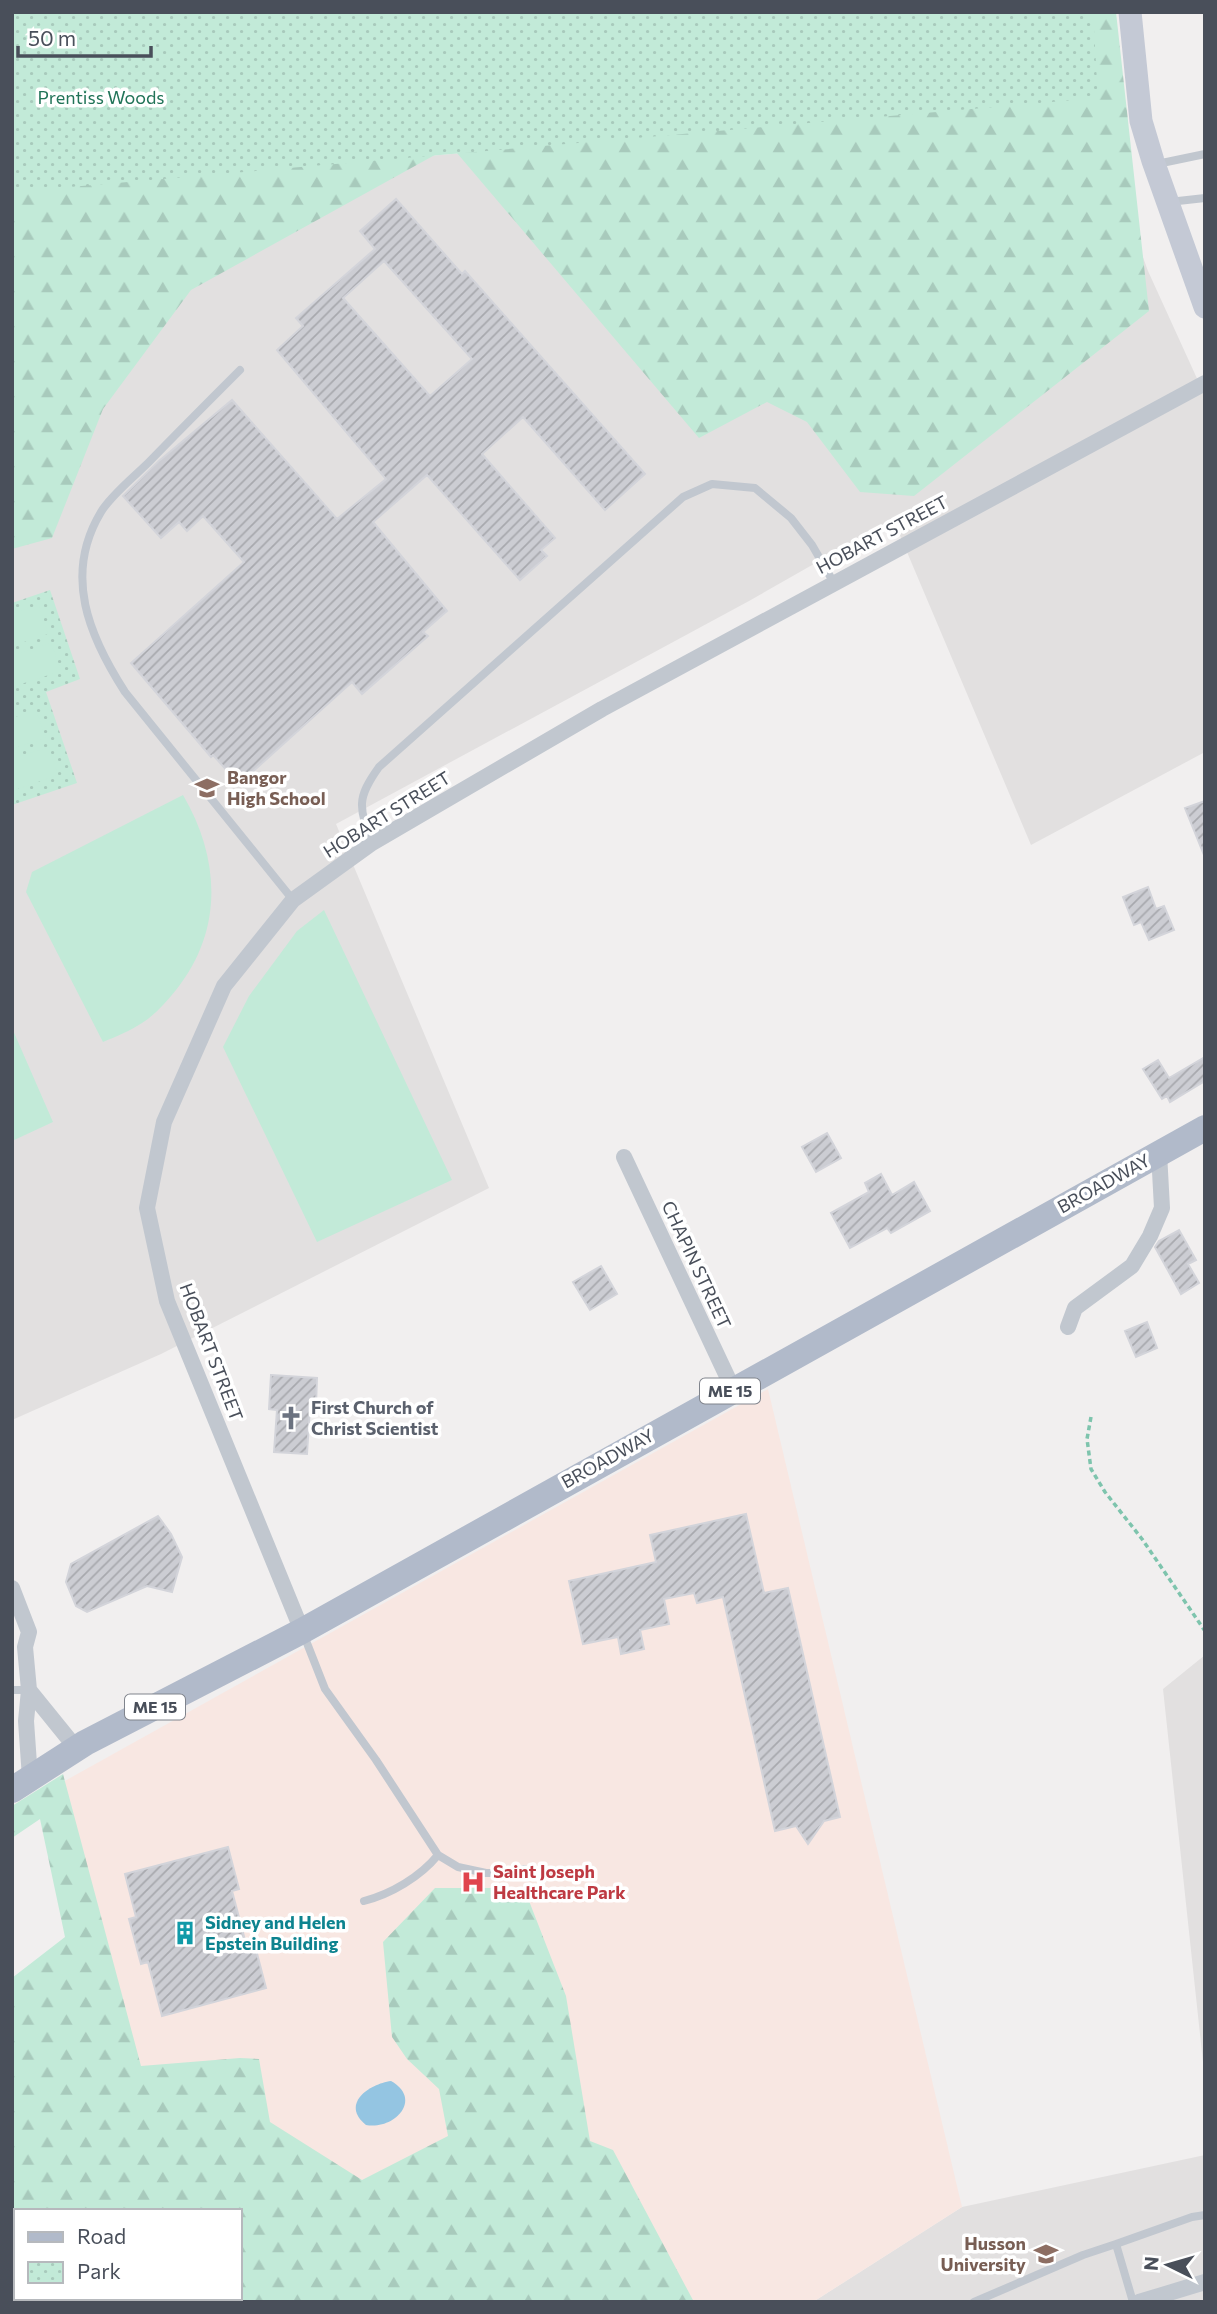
<svg xmlns="http://www.w3.org/2000/svg" width="1217" height="2314" viewBox="0 0 1217 2314" font-family="Commissioner,sans-serif">
  <defs>
    <pattern id="forest-firs" width="22" height="20" patternUnits="userSpaceOnUse" patternTransform="scale(1.75)"><rect width="22" height="20" fill="#c2ead8"/><path d="M5 1l3.5 6h-7zM16 11l3.5 6h-7z" fill="#a8cabc"/></pattern>
    <pattern id="park-dots" width="8" height="8" patternUnits="userSpaceOnUse" patternTransform="scale(1.75)"><rect width="8" height="8" fill="#c2ead8"/><path d="M2 2h.1M6 6h.1" fill="none" stroke="#a8cabc" stroke-width="1.8" stroke-linecap="round"/></pattern>
    <pattern id="building-hatch" width="6" height="6" patternUnits="userSpaceOnUse" patternTransform="scale(1.75)"><rect width="6" height="6" fill="#cccdd3"/><path d="M-1 1l2-2M0 6l6-6M5 7l2-2" fill="none" stroke="#a8a9ae"/></pattern>
  </defs>
  <rect width="100%" height="100%" fill="#f1efef"/>
  <path fill="#e2e0e0" d="M1098,98L1115,180L1148,271L1205,396V752L1031,845L893,519L749,601L336,824L489,1188L161,1354L12,1420V192Z
    M1205,1655V2081L1163,1689Z
    M1205,2155V2302H813L962,2207Z"/>
  <path fill="#f8e7e2" d="M768,1389L962,2207L813,2302H461L240,2211H148L36,1797Z"/>
  <path fill="url(#forest-firs)" fill-rule="evenodd" d="M12,12H1116L1149,311L914,496L860,492L807,422L767,402L699,438L451,146L191,290L103,409L52,538L12,549Z
    M63,1774L141,2066L240,2058L259,2059L270,2122L362,2180L448,2136L439,2089L407,2059L392,2037L383,1942L435,1888H524L566,1996L590,2141L613,2150L694,2302H12V1978L65,1937L40,1819L12,1838V1806ZM16,2211H240V2298H16Z"/>
  <path fill="url(#park-dots)" d="M12,12H1093L1098,98L12,192Z
    M50,590L80,679L46,692L77,783L12,805V603Z"/>
  <path fill="#c2ead8" d="M39,605L48,634L12,646V614Z
    M51,643L61,671L12,687V656Z
    M36,710L46,738L12,749V718Z
    M49,747L58,775L12,791V759Z
    M183,795C220,858 224,930 176,990C166,1002 155,1015 142,1023C130,1031 117,1036 103,1042L26,892L32,872Z
    M324,910L452,1180L317,1242L223,1047L249,996L297,931Z
    M12,1028L53,1122L12,1141Z"/>
  <path fill="#94c5e2" d="M391,2081C423,2099 395,2130 366,2125C340,2104 369,2084 391,2081Z"/>
  <path fill="url(#building-hatch)" stroke="#d3d4da" stroke-width="2" fill-rule="evenodd" d="M396,199L462,274L465,271L645,474L605,510L523,417L482,454L555,538L541,550L547,556L520,580L427,475L373,522L447,611L423,632L428,636L362,694L352,682L239,784L213,755L211,757L131,663L244,562L203,516L187,531L179,522L161,538L123,496L159,461L232,400L337,519L386,479L277,350L303,326L296,318L375,249L360,231ZM384,261L472,359L430,396L343,298Z
    M1205,801V855H1204L1185,808Z
    M1148,887L1156,909L1164,906L1174,930L1149,940L1141,922L1134,925L1123,897Z
    M1205,1057V1081L1170,1102L1167,1096L1162,1099L1143,1069L1158,1060L1169,1078Z
    M827,1133L841,1158L816,1172L802,1147Z
    M881,1174L892,1195L914,1182L930,1211L891,1233L887,1228L850,1248L831,1213L869,1192L865,1183Z
    M1179,1230L1196,1260L1188,1264L1199,1283L1181,1294L1155,1247L1159,1241Z
    M601,1266L617,1294L590,1310L573,1282Z
    M1147,1322L1157,1348L1136,1357L1125,1331Z
    M271,1375L317,1378L316,1405L310,1407L307,1454L274,1452L277,1410L269,1409Z
    M746,1514L764,1593L788,1588L840,1817L824,1821L808,1844L796,1826L775,1831L723,1597L697,1603L694,1593L664,1599L669,1624L640,1630L644,1649L621,1654L618,1637L583,1644L569,1581L656,1562L650,1535Z
    M158,1516L171,1534L182,1557L172,1592L147,1586L87,1612L76,1606L66,1582L71,1564Z
    M228,1847L239,1889L232,1891L246,1944L254,1942L266,1988L162,2016L148,1962L141,1964L129,1919L136,1917L125,1874Z"/>
  <g fill="none" stroke-linecap="round" stroke-linejoin="round">
    <path stroke="#7ec4ad" stroke-width="3.5" stroke-dasharray="5 3.5" stroke-linecap="butt" d="M1091,1417L1087,1439L1091,1469L1105,1492L1142,1539L1205,1631"/>
    <path stroke="#c1c7cf" stroke-width="8" d="M1157,164L1205,154
      M1169,202L1205,198
      M240,370C209,401 179,431 149,462C135,476 111,495 101,512C63,575 89,636 125,692L293,900
      M372,843C359,807 356,799 379,767L683,497L712,484L755,488L791,518L812,545L834,583
      M303,1633L325,1689L376,1760L438,1855L458,1867L486,1873H509L524,1869
      M12,1690H29
      M364,1901C391,1894 420,1877 438,1855
      M1116,2244L1192,2217L1205,2215
      M974,2302L1083,2255L1116,2244L1133,2302"/>
    <path stroke="#c1c7cf" stroke-width="16" d="M624,1157L733,1389
      M1068,1327L1075,1308L1132,1266L1150,1236L1162,1208L1159,1153
      M12,1588L29,1632L25,1647L29,1690L26,1721L30,1778
      M302,1631L167,1301L147,1208L164,1122L224,986L293,900L372,843L602,709L1205,383
      M29,1690L76,1748
      M1139,2302L1205,2282"/>
    <path stroke="#c4c9d5" stroke-width="23" d="M1130,12L1141,121L1153,161L1205,307"/>
    <path stroke="#b1baca" stroke-width="26" d="M12,1790L85,1743L302,1631L1205,1128"/>
  </g>
  <defs>
    <g id="school-bare" transform="scale(1.89)"><path d="M0-5L7-2L0 1L-7-2ZM-4 1L0 2.5L4 1V4Q0 6-4 4Z" fill="#8d6e63" stroke="#fff" stroke-width="2.5" paint-order="stroke"/></g>
    <g id="church-bare" transform="scale(1.89)"><path d="M-1.2-6h2.4v3.5h3.3v2.4h-3.3V6h-2.4V-.1h-3.3v-2.4h3.3Z" fill="#6b7280" stroke="#fff" stroke-width="2.5" paint-order="stroke"/></g>
    <g id="hospital-bare" transform="scale(1.89)"><path d="M-5-5h3v3.5h4V-5h3V5h-3V1.5h-4V5h-3Z" fill="#e0444e" stroke="#fff" stroke-width="2.5" paint-order="stroke"/></g>
    <g id="building-bare" transform="scale(1.89)"><path d="M-4-6H4V6H1V3H-1V6H-4ZM-2.5-4.3h1.7v1.8h-1.7ZM.8-4.3h1.7v1.8H.8ZM-2.5-1h1.7V.8h-1.7ZM.8-1h1.7V.8H.8Z" fill="#0f9aa8" stroke="#fff" stroke-width="2.5" paint-order="stroke"/></g>
    <g id="university-bare" transform="scale(1.89)"><path d="M0-5L7-2L0 1L-7-2ZM-4 1L0 2.5L4 1V4Q0 6-4 4Z" fill="#8d6e63" stroke="#fff" stroke-width="2.5" paint-order="stroke"/></g>
  </defs>
  <g fill-rule="evenodd">
    <use href="#school-bare" x="207" y="788"/>
    <use href="#church-bare" x="291" y="1418"/>
    <use href="#hospital-bare" x="473" y="1882"/>
    <use href="#building-bare" x="185" y="1933"/>
    <use href="#university-bare" x="1046" y="2254"/>
  </g>
  <g text-anchor="middle" stroke-width="7" stroke-linejoin="round" paint-order="stroke">
    <g fill="#fff" stroke="#80848c" stroke-width="2">
      <rect x="700" y="1378.5" width="60" height="25" rx="5"/>
      <rect x="125" y="1694.5" width="60" height="25" rx="5"/>
    </g>
    <g font-size="16" font-weight="bold" fill="#494f5a">
      <text x="730" y="1397">ME 15</text>
      <text x="155" y="1713">ME 15</text>
    </g>
    <g font-size="18" fill="#217458" stroke="#fff">
      <text x="101" y="104">Prentiss Woods</text>
    </g>
    <g font-size="18" fill="#494f5a" stroke="#fff">
      <text transform="translate(882 535) rotate(-28)" y="6">HOBART STREET</text>
      <text transform="translate(387 815) rotate(-32)" y="6">HOBART STREET</text>
      <text transform="translate(1104 1184) rotate(-29)" y="6">BROADWAY</text>
      <text transform="translate(696 1265) rotate(65)" y="6">CHAPIN STREET</text>
      <text transform="translate(211 1352) rotate(69)" y="6">HOBART STREET</text>
      <text transform="translate(608 1459) rotate(-29)" y="6">BROADWAY</text>
    </g>
    <g font-size="18" font-weight="bold" fill="#785e54" stroke="#fff" text-anchor="start">
      <text x="227" y="784">Bangor<tspan x="227" dy="21">High School</tspan></text>
      <text x="1026" y="2250" text-anchor="end">Husson<tspan x="1026" dy="21">University</tspan></text>
    </g>
    <g font-size="18" font-weight="bold" fill="#5b616d" stroke="#fff" text-anchor="start">
      <text x="311" y="1414">First Church of<tspan x="311" dy="21">Christ Scientist</tspan></text>
    </g>
    <g font-size="18" font-weight="bold" fill="#be3a42" stroke="#fff" text-anchor="start">
      <text x="493" y="1878">Saint Joseph<tspan x="493" dy="21">Healthcare Park</tspan></text>
    </g>
    <g font-size="18" font-weight="bold" fill="#0d838f" stroke="#fff" text-anchor="start">
      <text x="205" y="1929">Sidney and Helen<tspan x="205" dy="21">Epstein Building</tspan></text>
    </g>
  </g>
  <rect width="1217" height="2314" fill="none" stroke="#494f5a" stroke-width="28"/>
  <rect x="14" y="2209" width="228" height="91" fill="#ffffff" stroke="#b6b9bd" stroke-width="2"/>
  <rect x="28" y="2232" width="35" height="10" fill="#b1baca" stroke="#b6b9bd" stroke-width="2"/>
  <text x="77" y="2244" font-size="21" fill="#494f5a">Road</text>
  <rect x="28" y="2262" width="35" height="21" fill="url(#park-dots)" stroke="#b6b9bd" stroke-width="2"/>
  <text x="77" y="2279" font-size="21" fill="#494f5a">Park</text>
  <g transform="translate(1168 2265) rotate(275)" stroke="#ffffff" stroke-width="5" paint-order="stroke">
  <path d="M0-5L12 26L0 18L-12 26Z" fill="#494f5a"/>
  <text y="-10" font-size="19" font-weight="bold" text-anchor="middle" fill="#494f5a">N</text>
  </g>
  <path d="M18 46v10h133v-10" fill="none" stroke="#494f5a" stroke-width="3.5"/>
  <text x="28" y="46" font-size="21" fill="#494f5a" stroke="#ffffff" stroke-width="5" paint-order="stroke">50 m</text>
</svg>
